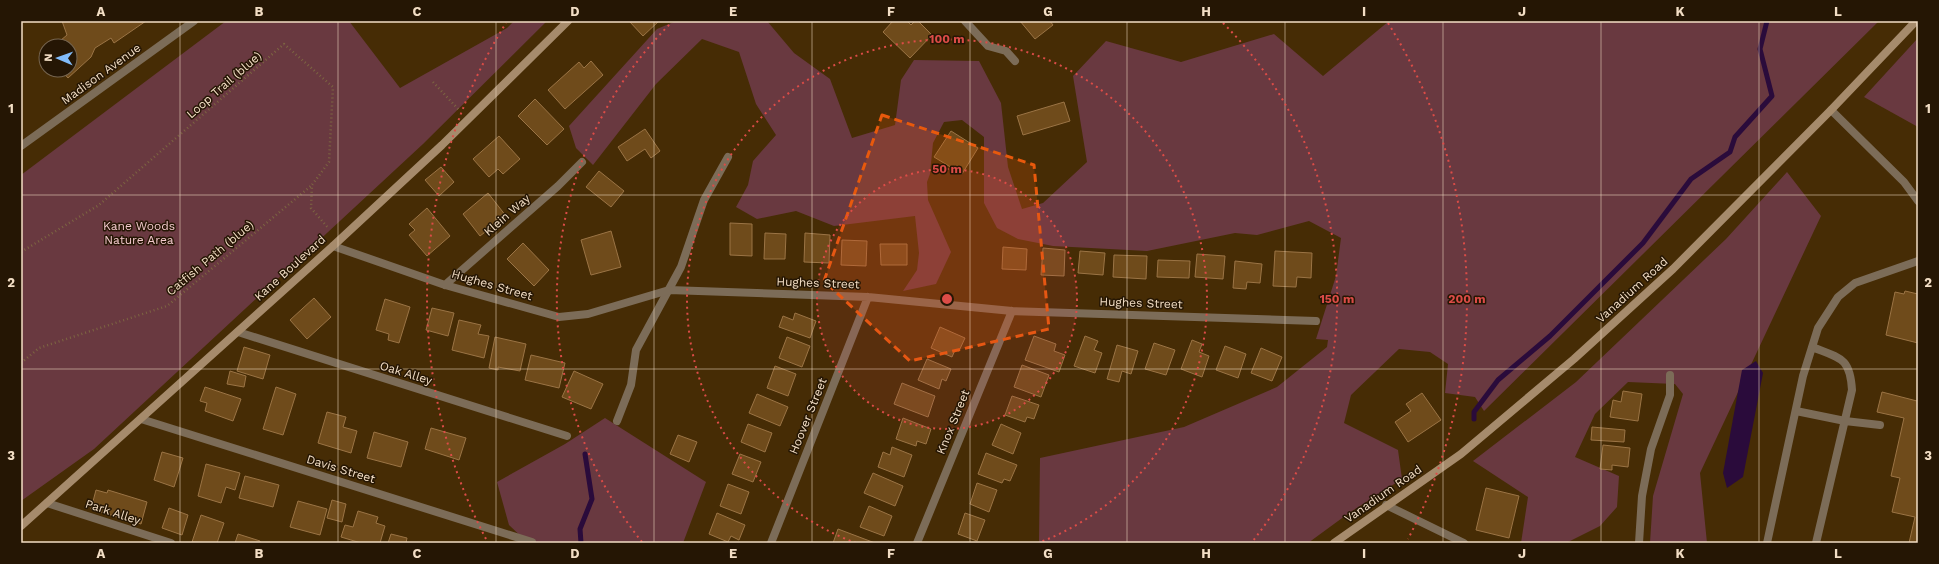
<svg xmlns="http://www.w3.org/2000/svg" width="1939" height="564" viewBox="0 0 1939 564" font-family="'Work Sans',sans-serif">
  <rect width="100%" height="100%" fill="#462c05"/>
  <path fill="#693940" d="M226,21H349L400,88L507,28L514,21H547L423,144L94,449L21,501V175Z
    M676,21H767L794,53L830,79L852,138L895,125L901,80L914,60L979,61L1001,103L1008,167L1022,209L1043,203L1087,162L1073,76L1106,41L1181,62L1274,34L1323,76L1389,21H1879L1484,411L1475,397L1445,393L1448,364L1430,352L1399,349L1351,395L1344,423L1398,450L1402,479L1349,513L1308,543H1039L1040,458L1184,427L1277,387L1327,347L1328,340L1316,339L1336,276L1341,238L1309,221L1257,235L1235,233L1147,251L1053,246L1018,239L997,228L984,203V137L962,120L944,122L933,143L930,174L927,182L928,200L951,252L936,284L903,291L917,270L919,253L915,216L834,226L796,211L757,219L736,207L748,185L753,161L776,135L756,104L739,52L702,39L656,84L593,165L576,148L569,126L657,29Z
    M1918,38V127L1864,97Z
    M1787,172L1821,216L1700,473L1707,543H1650L1653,496L1683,394L1675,384L1628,382L1595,414L1575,457L1619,476L1617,507L1600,526L1566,543H1521L1528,497L1473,461L1576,382L1726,239Z
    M605,418L706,482L683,543H528L509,525L497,482L565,444Z"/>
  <path fill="#2a0b3b" d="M1756,361L1763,373L1743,477L1727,488L1723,473L1742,370Z"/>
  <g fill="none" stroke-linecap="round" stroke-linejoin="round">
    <path stroke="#2a0b3b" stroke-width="5" d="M1474,419V412L1498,380L1550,336L1643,243L1691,179L1730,152L1735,137L1772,96L1760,49L1767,21
      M581,543L580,529L592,499L585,454"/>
  </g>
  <path fill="#6f4b1b" stroke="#9b7445" d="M62,21H146L114,43L111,38L95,48L91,57L68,78L61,70H70V46H54L67,35Z
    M629,21H659L643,36Z
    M893,21H907L911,25L915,21H918L932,35L910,58L883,32Z
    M1020,21H1050L1053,25L1035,39Z
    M591,61L603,75L565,109L548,90L579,62L584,68Z
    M535,99L564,129L547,145L518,116Z
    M1064,102L1070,121L1023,135L1017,116Z
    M645,129L660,151L651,158L645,149L627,161L618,147Z
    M951,131L978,148L962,174L934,157Z
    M499,136L520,159L503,174L498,169L489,177L473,159Z
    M441,167L454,182L439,196L425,180Z
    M599,171L624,191L611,207L586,187Z
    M488,193L506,216L480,236L463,214Z
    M427,208L450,236L427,256L409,235L415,230L409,224Z
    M730,223L752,224V256L730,255Z
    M611,231L621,267L591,275L581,240Z
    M765,233L786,234L785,259H764Z
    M805,233L830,235L829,263L804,262Z
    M842,240L867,241L866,266L841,265Z
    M523,243L549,270L534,286L507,259Z
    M880,244H907V265H881Z
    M1003,247L1027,249L1026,270L1002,269Z
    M1043,248L1065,250L1064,276L1041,275Z
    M1080,251L1105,253L1103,275L1078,273Z
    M1275,251L1312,253L1311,278L1297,277L1296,287L1273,286Z
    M1197,254L1225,256L1223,279L1195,277Z
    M1114,255L1147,256L1146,279L1113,277Z
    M1158,260L1190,261L1189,278L1157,277Z
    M1235,261L1262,264L1260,283L1247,282L1246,289L1233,288Z
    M1905,291L1918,294V343L1886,335L1895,292L1904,294Z
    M314,298L331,317L307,339L290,320Z
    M385,299L410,307L399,343L388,340L389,334L376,330Z
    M432,308L454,313L448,336L426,330Z
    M795,313L816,321L810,338L779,327L783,316L793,320Z
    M459,320L481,325L478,334L489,336L484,358L452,350Z
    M940,327L965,338L959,351L955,350L952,357L931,348Z
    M1034,336L1056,344L1054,351L1065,355L1059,372L1025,360Z
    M1085,336L1098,341L1094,350L1102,353L1095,373L1074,366Z
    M495,337L526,344L520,371L498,367V370L489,368Z
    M787,337L810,346L802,367L779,358Z
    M1192,340L1202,344L1199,352L1209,356L1202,377L1181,369Z
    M1154,343L1175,350L1166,375L1145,369Z
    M1117,345L1138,351L1131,374L1122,371L1119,382L1107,379Z
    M1225,346L1246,354L1238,378L1216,370Z
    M244,347L270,355L263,379L237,371Z
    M1261,348L1282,357L1272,381L1251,373Z
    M531,355L565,363L559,388L525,380Z
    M927,359L951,369L946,381L942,379L939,389L918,380Z
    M1022,365L1049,375L1041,397L1014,387Z
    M775,366L796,374L788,396L767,388Z
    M230,371L246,376L244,387L227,384Z
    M574,371L603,384L591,409L562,397Z
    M902,383L935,396L928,417L894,404Z
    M205,387L241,399L233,421L205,411L207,403L200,401Z
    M276,387L296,394L283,435L263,429Z
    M1623,391L1642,394L1638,421L1610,417L1613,400L1621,402Z
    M1882,392L1917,401L1918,398V543H1909L1915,517L1892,512L1900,478L1891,476L1904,418L1877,412Z
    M1422,393L1441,420L1408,442L1395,422L1411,411L1406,404Z
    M757,394L788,407L780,426L749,413Z
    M1012,396L1039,405L1034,419L1027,417L1025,422L1005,415Z
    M327,412L346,417L343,427L357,431L351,453L318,443Z
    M903,418L931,429L926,444L917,441L916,446L896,439Z
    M748,424L772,433L765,452L741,442Z
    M1001,424L1021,433L1013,454L992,445Z
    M1592,427L1625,430L1624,442L1591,440Z
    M431,428L466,438L459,460L425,449Z
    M374,432L408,442L401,467L367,458Z
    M678,435L697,442L689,462L670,454Z
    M1603,445L1630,448L1628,467L1612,465V470L1600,469Z
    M892,447L912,455L904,477L878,467L883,452L890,455Z
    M162,452L183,458L174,487L154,480Z
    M986,453L1017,465L1010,481L1004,479L1002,483L978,474Z
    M740,454L761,462L753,482L732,474Z
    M206,464L240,473L235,490L226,487L221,503L198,496Z
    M873,473L903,486L895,506L864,493Z
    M245,476L279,485L273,507L239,498Z
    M977,483L997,490L989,512L970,504Z
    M728,484L749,492L741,514L720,506Z
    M1486,488L1519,496L1509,538L1476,530Z
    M96,490L107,493L108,490L147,502L141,524L91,509Z
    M332,500L346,504L342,522L327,518Z
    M298,501L327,509L320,535L290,527Z
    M869,506L892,516L884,536L860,527Z
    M169,508L188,515L182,535L162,528Z
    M358,511L378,517L376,523L385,526L380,543H361L341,537L345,525L353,527Z
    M717,513L745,525L739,540L731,536L728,542L709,534Z
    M965,513L985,520L977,541L958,534Z
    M201,515L224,523L217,543L192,542Z
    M838,529L875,543H833Z
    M238,534L260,541V543H235Z
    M391,534L407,538L406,543H388Z"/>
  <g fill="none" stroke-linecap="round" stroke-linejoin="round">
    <path stroke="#7d6542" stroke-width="2.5" stroke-dasharray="1 3" stroke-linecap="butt" d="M433,82L459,110
      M21,252L99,205L284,44L333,87L329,162L312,185L311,208L329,229
      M21,363L39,348L167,306L312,185"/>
    <path stroke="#7c6c58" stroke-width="8" d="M1831,110L1904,182L1918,201
      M238,332L567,436
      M1812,347C1840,358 1850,357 1852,390L1816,543
      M1796,411L1845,421L1880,425
      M617,421L631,385L636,350L681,267L704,200L728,157
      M1767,543L1803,376L1818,328L1838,297L1855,283L1918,261"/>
    <path stroke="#7c6c58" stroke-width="8" d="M965,21L988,46L1006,51L1015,61
      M21,146L194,21
      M333,246L445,285L559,317L588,314L669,290L868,297L1012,311L1316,321
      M445,285L558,186L582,162
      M141,419L532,542
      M47,503L171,543
      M1386,505L1464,543
      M771,543L868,297
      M917,543L1012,311
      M1639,543L1642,496L1651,449L1670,395V375"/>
    <path stroke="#a68b6c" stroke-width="8" d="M21,526L333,246L442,145L568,21
      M1334,543L1461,454L1574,359L1673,269L1831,110L1916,21"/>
  </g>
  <path fill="#e8590c" fill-opacity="0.2" stroke="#e8590c" stroke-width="3" stroke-dasharray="8 5" stroke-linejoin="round" d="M882,115L1034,165L1049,329L910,361L824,281Z"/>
  <path fill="none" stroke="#f3dec5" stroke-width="1" stroke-opacity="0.55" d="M180,21V543M338,21V543M496,21V543M654,21V543M812,21V543M970,21V543M1127,21V543M1285,21V543M1443,21V543M1601,21V543M1759,21V543M21,195H1918M21,369H1918"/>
  <circle cx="947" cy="299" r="130" fill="#dc4c47" fill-opacity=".12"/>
  <g fill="none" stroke="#dc4c47" stroke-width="2" stroke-dasharray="2 4">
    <circle cx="947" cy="299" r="130"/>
    <path d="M856 543A260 260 0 1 1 1038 543"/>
    <path d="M642 542A390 390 0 0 1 671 23M1223 23A390 390 0 0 1 1252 542"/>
    <path d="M486 539A520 520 0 0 1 506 23M1388 23A520 520 0 0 1 1408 539"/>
  </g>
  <g text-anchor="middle" stroke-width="3" stroke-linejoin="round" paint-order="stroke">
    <g font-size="12" fill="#f3dec5" stroke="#251604">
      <text transform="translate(101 74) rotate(-36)" y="4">Madison Avenue</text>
      <text transform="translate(224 85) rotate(-41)" y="4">Loop Trail (blue)</text>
      <text transform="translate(507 215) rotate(-41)" y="4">Klein Way</text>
      <text transform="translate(210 258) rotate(-40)" y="4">Catfish Path (blue)</text>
      <text transform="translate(290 268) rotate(-42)" y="4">Kane Boulevard</text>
      <text transform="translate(818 283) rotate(2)" y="4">Hughes Street</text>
      <text transform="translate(492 285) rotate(16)" y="4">Hughes Street</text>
      <text transform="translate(1632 290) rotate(-42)" y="4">Vanadium Road</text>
      <text transform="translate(1141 303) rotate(2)" y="4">Hughes Street</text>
      <text transform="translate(406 373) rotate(17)" y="4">Oak Alley</text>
      <text transform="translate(808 416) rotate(-68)" y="4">Hoover Street</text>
      <text transform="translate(953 422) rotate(-68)" y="4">Knox Street</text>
      <text transform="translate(341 469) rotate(17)" y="4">Davis Street</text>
      <text transform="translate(1383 494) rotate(-35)" y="4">Vanadium Road</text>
      <text transform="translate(113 512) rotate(18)" y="4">Park Alley</text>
    </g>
    <g font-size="12" fill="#f4cace" stroke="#251604">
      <text x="139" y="230">Kane Woods<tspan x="139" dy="14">Nature Area</tspan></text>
    </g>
  </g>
  <circle cx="947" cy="299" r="6" fill="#dc4c47" stroke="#251604" stroke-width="2"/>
  <g font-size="12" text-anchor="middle" font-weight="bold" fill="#dc4c47" stroke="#251604" stroke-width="3" stroke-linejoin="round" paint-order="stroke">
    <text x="947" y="43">100 m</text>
    <text x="947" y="173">50 m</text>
    <text x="1337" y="303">150 m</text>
    <text x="1467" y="303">200 m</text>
  </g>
  <rect width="1939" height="564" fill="none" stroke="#251604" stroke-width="44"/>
  <g transform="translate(58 58) rotate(272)"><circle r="19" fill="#251604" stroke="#776651"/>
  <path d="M0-3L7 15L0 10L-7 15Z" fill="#82bcfa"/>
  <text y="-6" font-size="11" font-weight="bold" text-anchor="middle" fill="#f3dec5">N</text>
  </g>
  <rect x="22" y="22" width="1895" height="520" fill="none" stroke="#f3dec5" stroke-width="1.5"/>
  <g font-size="13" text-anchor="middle" font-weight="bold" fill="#f3dec5">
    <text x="101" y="16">A</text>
    <text x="259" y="16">B</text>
    <text x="417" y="16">C</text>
    <text x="575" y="16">D</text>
    <text x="733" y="16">E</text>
    <text x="891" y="16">F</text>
    <text x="1048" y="16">G</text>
    <text x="1206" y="16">H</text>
    <text x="1364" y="16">I</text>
    <text x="1522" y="16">J</text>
    <text x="1680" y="16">K</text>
    <text x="1838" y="16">L</text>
    <text x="11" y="113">1</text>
    <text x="1928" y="113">1</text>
    <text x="11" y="287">2</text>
    <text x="1928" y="287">2</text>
    <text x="11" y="460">3</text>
    <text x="1928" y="460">3</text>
    <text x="101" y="558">A</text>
    <text x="259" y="558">B</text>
    <text x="417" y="558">C</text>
    <text x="575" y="558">D</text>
    <text x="733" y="558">E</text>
    <text x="891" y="558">F</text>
    <text x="1048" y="558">G</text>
    <text x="1206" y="558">H</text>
    <text x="1364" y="558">I</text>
    <text x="1522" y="558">J</text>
    <text x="1680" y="558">K</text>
    <text x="1838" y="558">L</text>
  </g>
</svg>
